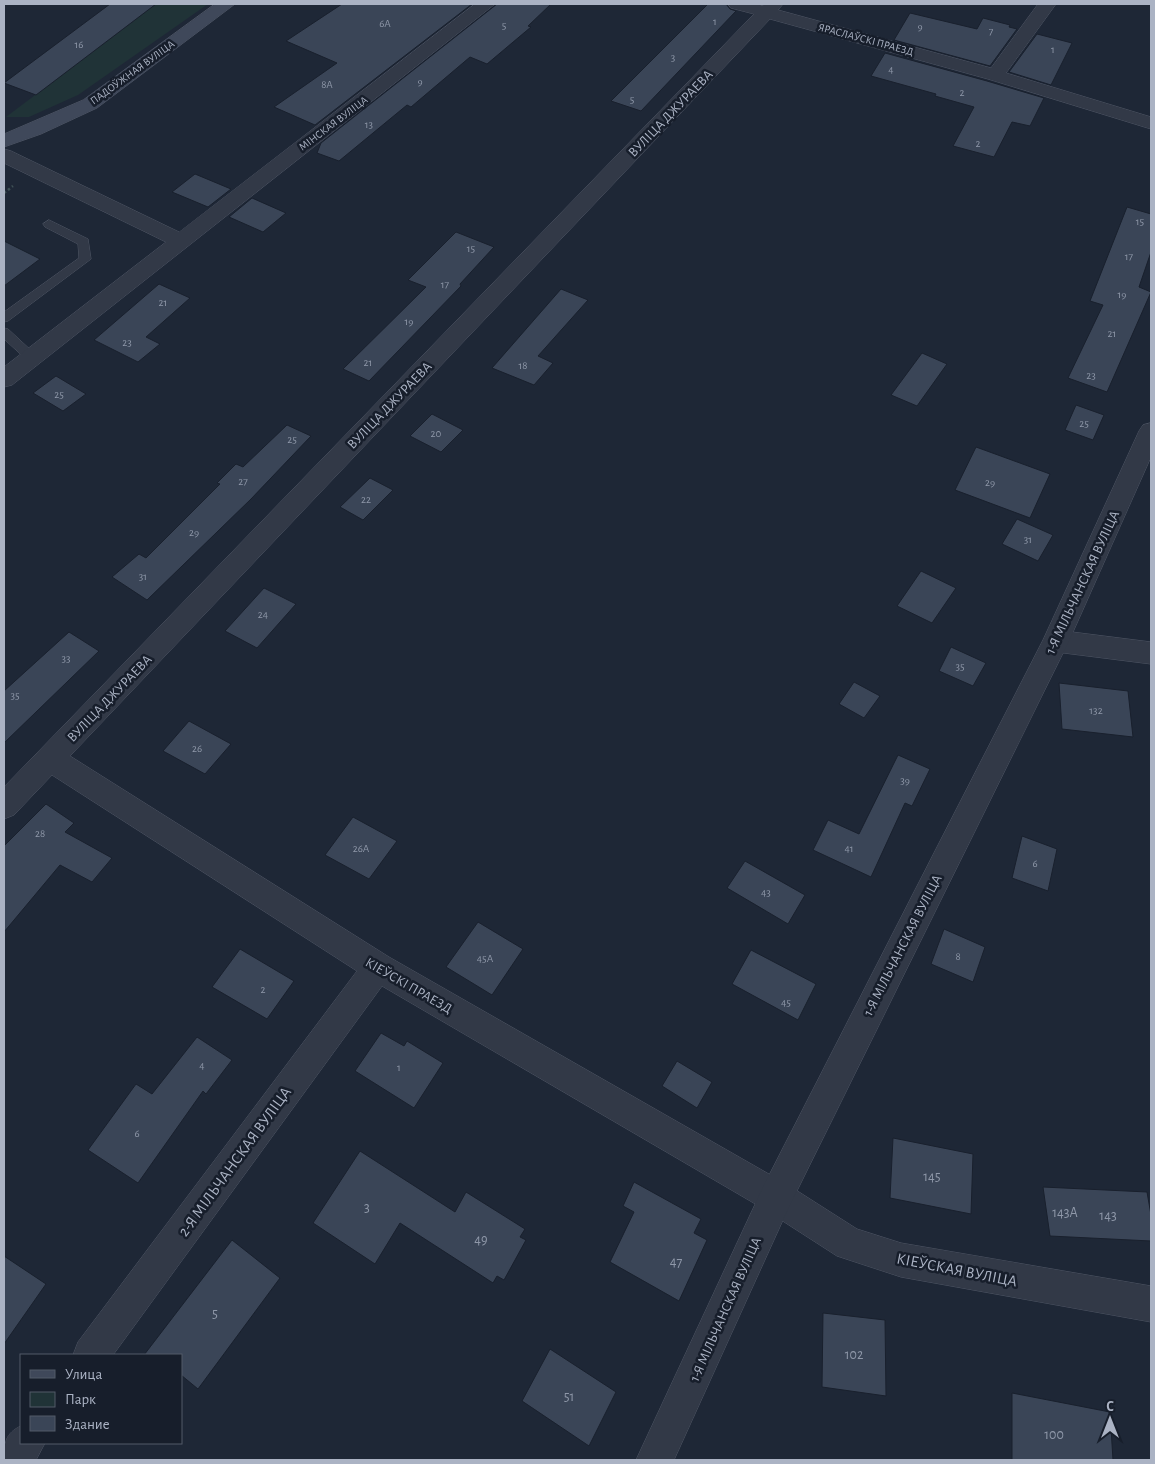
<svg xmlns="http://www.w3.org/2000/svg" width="1155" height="1464" viewBox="0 0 1155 1464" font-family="'Alegreya Sans',sans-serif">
  <rect width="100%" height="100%" fill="#1e2736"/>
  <path fill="#203337" d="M156,4H208L78,95L29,117H6Z"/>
  <path fill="#3a4557" stroke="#19202d" d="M110,4H156L36,95L4,83Z
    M342,4H472L315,125L274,107L337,63L286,41Z
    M497,4H551L528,26L531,27L487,64L470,57L411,107L407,105L339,161L317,153L321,143Z
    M708,4H726L730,9L736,11L641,111L611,101Z
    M910,13L977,29L983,18L1010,25L1009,27L1017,29L990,66L894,40Z
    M1037,34L1072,43L1051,85L1009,72Z
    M885,53L987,81L1044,98L1030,126L1012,122L994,157L953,146L974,107L935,96L936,94L871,76Z
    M195,174L231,189L208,207L172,192Z
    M252,198L286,213L263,232L229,217Z
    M1127,207L1151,214V252L1139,287L1151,292L1107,392L1068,378L1103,305L1090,301Z
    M456,232L494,247L460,284L461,286L369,381L343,369L426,287L408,280Z
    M4,241L40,259L4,286Z
    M159,284L190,298L146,337L160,344L138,362L94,340Z
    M561,289L588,300L538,356L553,363L534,385L492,368Z
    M922,353L947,364L917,406L891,395Z
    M56,376L86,394L63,411L33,393Z
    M1076,405L1104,415L1093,440L1065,430Z
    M432,414L463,430L441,452L410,436Z
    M287,425L311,436L251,499L147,600L112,577L139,554L146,558L220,484L217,483L236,464L243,467Z
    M976,447L1050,474L1030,518L955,490Z
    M370,478L393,490L363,520L340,507Z
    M1017,519L1053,535L1038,561L1002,544Z
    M921,571L956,588L932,623L897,606Z
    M264,588L296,604L257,648L225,631Z
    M69,632L99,651L4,743V691Z
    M951,647L986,663L973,686L939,671Z
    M854,682L880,696L864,718L839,704Z
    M1059,683L1128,691L1133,737L1062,729Z
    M189,721L231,744L205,774L163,751Z
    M898,755L930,769L912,806L905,803L871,877L813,850L828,820L859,834Z
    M46,804L74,823L65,832L112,858L92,882L60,865L4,932V846Z
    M353,817L397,841L369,879L325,855Z
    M1022,836L1057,849L1048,891L1012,878Z
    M745,861L805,895L788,924L727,888Z
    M478,922L523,949L492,995L446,967Z
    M944,929L985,947L973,982L931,964Z
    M240,949L294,981L267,1019L212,987Z
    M751,950L816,984L798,1020L732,984Z
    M381,1033L404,1046L407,1041L443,1063L414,1108L355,1071Z
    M197,1037L232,1060L206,1094L203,1091L138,1183L88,1150L136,1084L152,1094Z
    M677,1061L712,1082L697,1108L662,1086Z
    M893,1138L973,1154L971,1214L890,1198Z
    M360,1151L455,1212L466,1192L525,1229L520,1237L526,1240L504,1280L497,1276L493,1283L400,1223L375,1264L313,1223Z
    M634,1182L701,1219L694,1233L707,1240L679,1301L610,1262L634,1212L623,1206Z
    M1043,1187L1147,1192L1151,1215V1241L1050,1236Z
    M232,1240L280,1278L198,1389L181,1375V1355H144Z
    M4,1256L46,1284L4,1344Z
    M823,1313L885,1320L886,1396L822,1387Z
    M550,1349L616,1392L589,1446L522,1401Z
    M1012,1393L1110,1412L1113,1460H1012Z"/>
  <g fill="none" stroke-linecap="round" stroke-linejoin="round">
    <g stroke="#4f5665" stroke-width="1">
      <path id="service" d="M49,220L88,239L91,259L8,321L4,322V312L79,258L78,244L45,227L43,224Z
        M4,328L8,329L35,354L37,357L35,360H27L4,339Z"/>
    </g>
    <g stroke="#4f5665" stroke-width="1">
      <path id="minor" d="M475,4H495L12,385L4,387V367L166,242L4,163V149L11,151L179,232Z
        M728,4H756L763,6L764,4H783L778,10L991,68L1038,4H1056L1006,73L1151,117V129L988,79L770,19L70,756L389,957L788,1185L857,1229L901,1243L1151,1286V1322L901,1277L837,1256L764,1209L382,986L113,1355H73L78,1342L357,971L52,775L14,815L4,819V787L754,14L731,8Z
        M1056,630L1151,642V664L1056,652L1047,649L1043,641L1047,633Z
        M21,1426V1443H45L36,1460H4C4,1444 5,1433 21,1426Z"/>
    </g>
    <g stroke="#4f5665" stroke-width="1">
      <path id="tertiary" d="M1151,423V457L1069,641L788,1209L674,1460H636L764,1185L1043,640L1139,431L1143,425Z"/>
    </g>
    <g stroke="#4f5665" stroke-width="1">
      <path id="secondary" d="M215,4H235L97,108L41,134L4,147V134L83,100Z"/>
    </g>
    <path stroke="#3e5055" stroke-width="2.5" stroke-dasharray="2.5 2.5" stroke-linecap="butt" d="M4,193L13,186"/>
    <use href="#service" fill="#323947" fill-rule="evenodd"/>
    <use href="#minor" fill="#323947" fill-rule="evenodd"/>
    <use href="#tertiary" fill="#323947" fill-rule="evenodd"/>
    <use href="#secondary" fill="#3f485a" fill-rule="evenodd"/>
  </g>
  <g text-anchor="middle" stroke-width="5" stroke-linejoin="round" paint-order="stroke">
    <g font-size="11" fill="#8f98a9">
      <text x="715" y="25">1</text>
      <text x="385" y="27">6А</text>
      <text x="504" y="29">5</text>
      <text x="920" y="30">9</text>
      <text x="991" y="35">7</text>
      <text x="79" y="48">16</text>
      <text x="1053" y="53">1</text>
      <text x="673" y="61">3</text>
      <text x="891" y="73">4</text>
      <text x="420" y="85">9</text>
      <text x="327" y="88">8А</text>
      <text x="962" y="96">2</text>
      <text x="632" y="103">5</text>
      <text x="369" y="128">13</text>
      <text x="978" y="147">2</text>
      <text x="1140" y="225">15</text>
      <text x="471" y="252">15</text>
      <text x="1129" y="260">17</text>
      <text x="445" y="288">17</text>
      <text x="1122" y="298">19</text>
      <text x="163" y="306">21</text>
      <text x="409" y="325">19</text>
      <text x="1112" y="337">21</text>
      <text x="127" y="346">23</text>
      <text x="368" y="366">21</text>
      <text x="523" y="369">18</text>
      <text x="1091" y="379">23</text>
      <text x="59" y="398">25</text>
      <text x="1084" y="427">25</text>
      <text x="436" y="437">20</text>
      <text x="292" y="443">25</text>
      <text x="243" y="485">27</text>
      <text x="990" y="486">29</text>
      <text x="366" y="503">22</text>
      <text x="194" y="536">29</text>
      <text x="1028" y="543">31</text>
      <text x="143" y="580">31</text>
      <text x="263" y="618">24</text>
      <text x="66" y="662">33</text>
      <text x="960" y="670">35</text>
      <text x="15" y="699">35</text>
      <text x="1096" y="714">132</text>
      <text x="197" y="752">26</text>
      <text x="905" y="784">39</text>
      <text x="40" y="837">28</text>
      <text x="361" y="852">26А</text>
      <text x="849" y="852">41</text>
      <text x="1035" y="867">6</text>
      <text x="766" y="896">43</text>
      <text x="958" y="960">8</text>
      <text x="485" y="962">45А</text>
      <text x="263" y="993">2</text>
      <text x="786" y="1006">45</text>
      <text x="202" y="1069">4</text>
      <text x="399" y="1071">1</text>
      <text x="137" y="1137">6</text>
    </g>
    <g font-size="11" fill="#abb3c4" stroke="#171e2b">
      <text transform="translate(866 39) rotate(15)" y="4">ЯРАСЛАЎСКІ ПРАЕЗД</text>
      <text transform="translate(132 72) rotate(-36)" y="4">ПАДОЎЖНАЯ ВУЛІЦА</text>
      <text transform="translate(333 123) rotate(-37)" y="4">МІНСКАЯ ВУЛІЦА</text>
    </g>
    <g font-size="14" fill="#abb3c4" stroke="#171e2b">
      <text transform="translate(670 113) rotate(-46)" y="5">ВУЛІЦА ДЖУРАЕВА</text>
      <text transform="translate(389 405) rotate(-46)" y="5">ВУЛІЦА ДЖУРАЕВА</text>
      <text transform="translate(1082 582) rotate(-65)" y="5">1-Я МІЛЬЧАНСКАЯ ВУЛІЦА</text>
      <text transform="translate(109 698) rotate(-46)" y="5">ВУЛІЦА ДЖУРАЕВА</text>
      <text transform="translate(902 945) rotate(-63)" y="5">1-Я МІЛЬЧАНСКАЯ ВУЛІЦА</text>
      <text transform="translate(409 985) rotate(30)" y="5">КІЕЎСКІ ПРАЕЗД</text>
      <text transform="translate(725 1309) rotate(-66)" y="5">1-Я МІЛЬЧАНСКАЯ ВУЛІЦА</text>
    </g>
    <g font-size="14" fill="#8f98a9">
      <text x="932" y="1181">145</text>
      <text x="367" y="1212">3</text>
      <text x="1065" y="1217">143А</text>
      <text x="1108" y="1220">143</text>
      <text x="481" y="1244">49</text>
      <text x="676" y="1266">47</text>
      <text x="215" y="1318">5</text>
      <text x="854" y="1359">102</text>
      <text x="569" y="1401">51</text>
      <text x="1054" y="1439">100</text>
    </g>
    <g font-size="16" fill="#abb3c4" stroke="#171e2b">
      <text transform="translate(234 1161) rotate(-54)" y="6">2-Я МІЛЬЧАНСКАЯ ВУЛІЦА</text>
      <text transform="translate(957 1269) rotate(11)" y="6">КІЕЎСКАЯ ВУЛІЦА</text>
    </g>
  </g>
  <rect width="1155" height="1464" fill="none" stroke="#abb3c4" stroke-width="10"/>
  <rect x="20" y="1354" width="162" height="90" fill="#171e2b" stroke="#525a68"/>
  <rect x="30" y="1370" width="25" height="8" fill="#3f485a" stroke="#525a68"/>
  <text x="65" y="1379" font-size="15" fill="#abb3c4">Улица</text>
  <rect x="30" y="1392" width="25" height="15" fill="#203337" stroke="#525a68"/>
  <text x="65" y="1404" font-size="15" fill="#abb3c4">Парк</text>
  <rect x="30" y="1416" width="25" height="15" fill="#3a4557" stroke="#525a68"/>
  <text x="65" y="1429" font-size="15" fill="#abb3c4">Здание</text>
  <g transform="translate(1110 1419)" stroke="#171e2b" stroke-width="4" paint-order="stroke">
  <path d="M0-4L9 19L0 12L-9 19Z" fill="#abb3c4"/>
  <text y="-8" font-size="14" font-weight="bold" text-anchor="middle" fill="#abb3c4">С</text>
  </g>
</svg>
